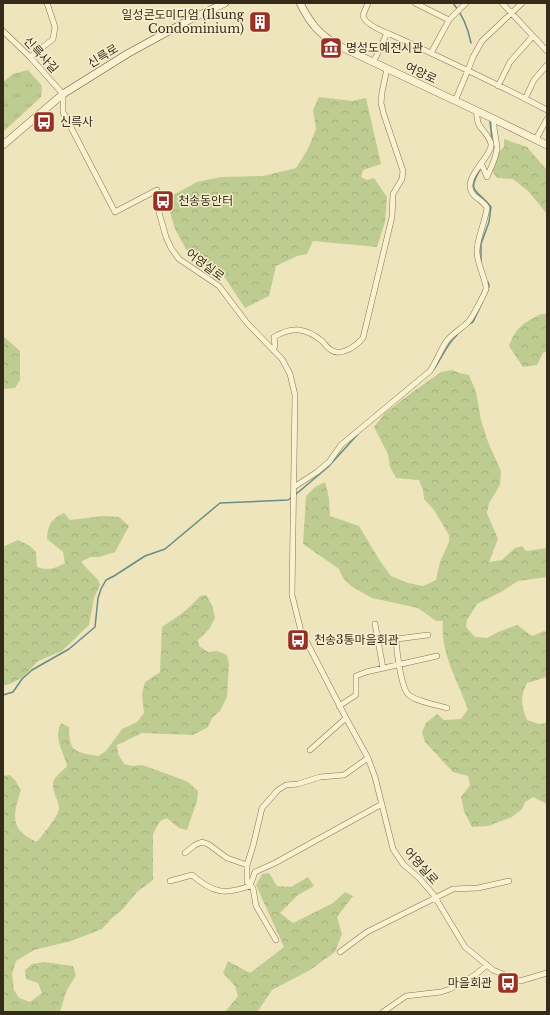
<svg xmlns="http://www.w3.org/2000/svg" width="550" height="1015" viewBox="0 0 550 1015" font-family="'Libre Baskerville','Noto Sans KR',serif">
  <defs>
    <pattern id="forest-crowns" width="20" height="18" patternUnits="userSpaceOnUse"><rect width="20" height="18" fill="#bfcc91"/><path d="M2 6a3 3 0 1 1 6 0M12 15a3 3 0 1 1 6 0" fill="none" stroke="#a5af7c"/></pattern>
    <pattern id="park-tufts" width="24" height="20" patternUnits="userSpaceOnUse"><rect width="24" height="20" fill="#bfcc91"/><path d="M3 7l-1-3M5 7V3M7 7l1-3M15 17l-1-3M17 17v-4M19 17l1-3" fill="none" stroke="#a5af7c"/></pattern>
  </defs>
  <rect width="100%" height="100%" fill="#eee5bd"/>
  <path fill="url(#forest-crowns)" d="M319,97L352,101L366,98L381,164L363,170L361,177L367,180L374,178L387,197L385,222L377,247L313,241L307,254L297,256L276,266L269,296L245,308L221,272L187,251L175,229L166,199L197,182L221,177L263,176L296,168L308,149L316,129L313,110Z
    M504,139L527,147L547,170V214L529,192L513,179L497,178L491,170L496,156L504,147Z
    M541,314H547V351L543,353L537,365L523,367L509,346C517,326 522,324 541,314Z
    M3,336L20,351V380L15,388L3,389Z
    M452,370L459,373L469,375L476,392L481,420L488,442L501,471L500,485L489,503L487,513L498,539L489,562L502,560L515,548L522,546L526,551L547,548V577L518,581L501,592L477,604L467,620L466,627L475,637L487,638L498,632L517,625L532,636L544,631L547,632V677L527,683C520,697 521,705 527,720L539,724L547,723V804L533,797L525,802L522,809L512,817L488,826L472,827L464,811L461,797L470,785L468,776L453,772L425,742L422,732L426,723L437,714L444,720L461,719L468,709C457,680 440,652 443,621H436L418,608L372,598L351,586L343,578L339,569L303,544L306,496L315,487L325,482L329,498L330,516L359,526L380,561L391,576L408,583L423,586L436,580L440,562L449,542V535L434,510L424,499L423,490L419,480L396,478L390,467L388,454L374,427L385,413L414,391L441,372Z
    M64,513L70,520L103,516L119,517L129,526L115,552L99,557H90L81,562L98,580L100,585L94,598L89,625L62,651L38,661L23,677L12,683L3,686V547L18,540L30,546L36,552L37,567C47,571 57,568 65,563L63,552L47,539C48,524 51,519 64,513Z
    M206,595L212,605L215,618L210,628L198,640L199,646L208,652L217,651L227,655L229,663L227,697L220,711L212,718L208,727L193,735L142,733L117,745L118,754L124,764L132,766L142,765L173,776L188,782L198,791L197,801L187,830L179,828L167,818L160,821L153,834V880L137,892L122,910L111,919L102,929L71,941L34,950L16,961L12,974L14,990L19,998L30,1002L42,993L38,983L26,979L25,970L32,964L44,962L73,966L76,975L66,992L60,1012H3V776L10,775L15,780L21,790C13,815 9,830 37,842C44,832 56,820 59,809C59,805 58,803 57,800C49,780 53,780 67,766C63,750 53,739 61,723L69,727C69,752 75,752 98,756L106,751L122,729L137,722L144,713L142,694L145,682L160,672L162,627C176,618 189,609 200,596Z
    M269,873L277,886L291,887L308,877L314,886L298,895L280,913L293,923L333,903L345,892L353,896L337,917L342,934L335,952L310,970L272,990L258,1011L254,1012H225L238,996L235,986L223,973L228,961L250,973L284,947L256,885L262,874Z"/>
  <path fill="url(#park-tufts)" d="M28,70L42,86L41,97L3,132V82L13,74Z"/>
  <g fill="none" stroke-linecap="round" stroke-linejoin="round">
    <path stroke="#688d88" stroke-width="1.5" d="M453,3C463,15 468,28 471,43
      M490,122L492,140
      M481,168C465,194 478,189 491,207L489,222L481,244V262
      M488,282L489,286L488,290
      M469,324L473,322L482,303
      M434,369C442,358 446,345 457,335
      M295,495L328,467L358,434
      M3,695L13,692L22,679L32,670L69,649L95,627L98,598L101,589L106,580L114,576L145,556L165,549L220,503L288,500L292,497"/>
    <g stroke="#877556" stroke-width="6">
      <path id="street" d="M368,3L363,15C364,24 384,32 392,35C444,59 496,83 547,110
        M415,3L449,20
        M502,3L547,51
        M3,31L30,57L63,94V112L115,212L157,190L156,202L166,237L171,248L179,259L219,286L247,323L282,359L290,374L295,395L292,595L301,631L346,718L368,758L375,777L393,849L403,864L419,878L433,894L465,947L493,970L520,981L547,973
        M431,53L449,20L466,3
        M30,57L53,39L55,27L47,3
        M373,63L387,33
        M498,86L510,62L533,36
        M525,99L534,80L547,65
        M455,101L468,70L473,57L482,41L522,3
        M536,139L547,119
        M481,163L487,177C491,167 497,157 497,147C496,137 493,129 494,119
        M273,350L275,346L274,337C293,326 306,328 322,341C325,344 327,348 331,350C341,357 356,346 363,338L392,217L393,194L402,179L403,171L384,115L381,103L382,92L387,69
        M294,487L317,472L329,462L341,445L430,371C436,362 440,351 446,342C452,333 462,329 469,321C472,318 485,293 486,289C487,282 476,262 477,250C478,236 485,222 487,208C484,200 471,198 470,187C469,172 493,154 491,144C490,137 483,131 479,125C477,121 477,115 476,110
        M375,624L383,668
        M428,635L397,639L396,641C397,652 401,687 408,694C414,701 437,705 447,708
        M339,706L356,695V676L366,672L437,656
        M310,750L346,718
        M185,853L195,845L202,842L208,844L227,858L247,865
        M170,881L192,875C213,893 224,895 250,886
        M250,886L255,872L275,863L382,804
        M276,940L256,906L253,888L247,882V865L253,846L262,808L278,790L286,785L298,784L320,777L344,775L368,758
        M340,952L367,932L453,889L478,888L509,881
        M383,1012L406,996L441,992L450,989L475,975L487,965"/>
    </g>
    <g stroke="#68563a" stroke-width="8">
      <path id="secondary" d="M300,3C310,23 318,33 337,45L494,119L547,145
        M3,145L63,94L127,54L189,20L225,3"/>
    </g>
    <use href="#street" stroke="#f9f1d0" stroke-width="5"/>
    <use href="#secondary" stroke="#f9f1d0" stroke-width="7"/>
  </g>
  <defs>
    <g id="building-square" transform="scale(1.15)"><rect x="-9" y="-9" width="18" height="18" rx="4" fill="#973025" stroke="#f6eecd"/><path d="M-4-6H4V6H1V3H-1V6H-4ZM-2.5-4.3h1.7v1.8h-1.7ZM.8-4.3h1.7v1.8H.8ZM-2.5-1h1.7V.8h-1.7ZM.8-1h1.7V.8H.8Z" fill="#fff"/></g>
    <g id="museum-square" transform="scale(1.15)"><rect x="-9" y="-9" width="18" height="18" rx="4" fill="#973025" stroke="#f6eecd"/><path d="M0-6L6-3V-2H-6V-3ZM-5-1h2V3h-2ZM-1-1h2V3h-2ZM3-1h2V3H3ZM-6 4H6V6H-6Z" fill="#fff"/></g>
    <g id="bus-square" transform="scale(1.15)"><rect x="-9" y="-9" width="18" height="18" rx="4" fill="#973025" stroke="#f6eecd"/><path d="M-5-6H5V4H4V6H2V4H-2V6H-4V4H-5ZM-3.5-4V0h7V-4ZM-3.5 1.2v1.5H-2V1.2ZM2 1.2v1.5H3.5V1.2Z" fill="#fff"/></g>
  </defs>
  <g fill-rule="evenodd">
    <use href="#building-square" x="260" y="22"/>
    <use href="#museum-square" x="331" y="48"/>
    <use href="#bus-square" x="44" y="122"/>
    <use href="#bus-square" x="163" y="201"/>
    <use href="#bus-square" x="298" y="640"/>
    <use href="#bus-square" x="508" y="983"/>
  </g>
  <g text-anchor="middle" stroke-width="3" stroke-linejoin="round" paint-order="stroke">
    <g font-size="12" fill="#352b1b" stroke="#f6eecd" text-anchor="start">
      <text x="244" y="19" text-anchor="end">일성콘도미디엄 (Ilsung<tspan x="244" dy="14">Condominium)</tspan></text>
      <text x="346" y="52">명성도예전시관</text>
      <text x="60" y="126">신륵사</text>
      <text x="178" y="205">천송동안터</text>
      <text x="314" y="644">천송3통마을회관</text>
      <text x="492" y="987" text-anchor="end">마을회관</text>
    </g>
    <g font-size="12" fill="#352b1b" stroke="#f6eecd">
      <text transform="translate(41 55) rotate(47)" y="4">신륵사길</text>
      <text transform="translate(103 56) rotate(-32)" y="4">신륵로</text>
      <text transform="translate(421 73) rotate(25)" y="4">여양로</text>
      <text transform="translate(205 265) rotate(37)" y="4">어영실로</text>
      <text transform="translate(421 866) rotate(48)" y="4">어영실로</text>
    </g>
  </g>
  <rect width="550" height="1015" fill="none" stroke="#352b1b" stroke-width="8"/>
</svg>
